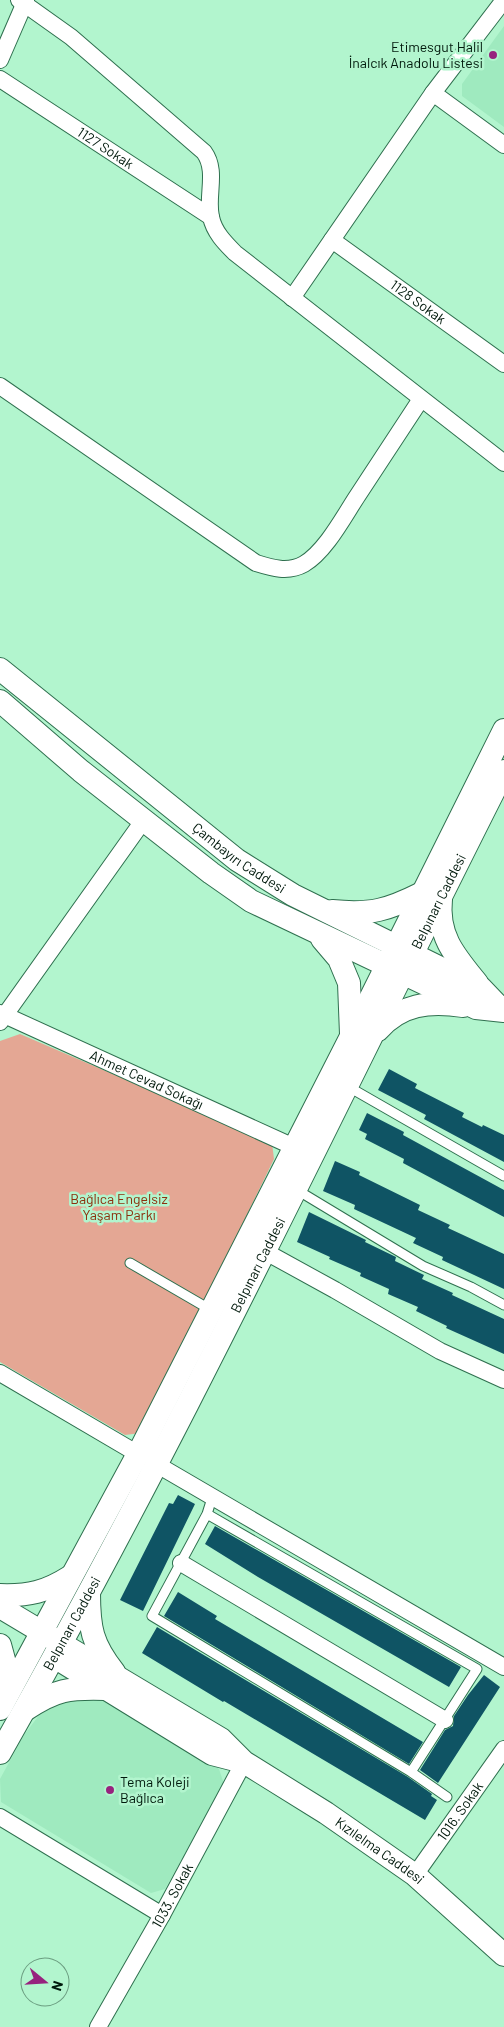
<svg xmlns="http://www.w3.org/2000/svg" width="504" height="2027" viewBox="0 0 504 2027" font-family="Barlow,sans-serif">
  <rect width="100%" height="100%" fill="#b2f5ce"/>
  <path fill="#9feabf" d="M504,26V127L462,96V84Z
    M73,1697L99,1699L116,1705L219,1769L224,1784L165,1889L151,1893L1,1802L0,1779L24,1735L40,1714L52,1705Z"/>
  <path fill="#e4a794" d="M20,1034L272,1143L274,1159L141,1433L125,1435L0,1362V1041Z"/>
  <path fill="#0f5464" d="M389,1069L417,1084L415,1088L464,1113L462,1117L482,1127L483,1125L504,1135V1162L424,1119L426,1115L378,1090Z
    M367,1113L404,1132L403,1135L504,1190V1217L403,1163L404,1159L365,1139L367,1134L359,1130Z
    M335,1161L360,1172L359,1175L420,1205L418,1210L450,1225L448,1228L504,1254V1289L442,1260L443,1257L413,1243L416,1238L354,1209L355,1205L323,1191Z
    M309,1212L366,1240L365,1242L396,1257L395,1261L424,1275L422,1279L453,1293L452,1295L504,1319V1354L446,1328L447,1326L416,1311L418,1307L388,1294L389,1289L360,1276L361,1273L329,1259L330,1257L297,1242Z
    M178,1495L195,1504L143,1611L120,1600L169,1503L173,1504Z
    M215,1526L461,1667L449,1687L258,1577L205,1544Z
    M178,1592L217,1616L215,1619L423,1742L409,1764L164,1616Z
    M157,1627L408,1777L432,1794L431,1796L437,1800L425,1820L224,1701L223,1702L142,1653Z
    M484,1675L500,1687L438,1783L420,1770L445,1730L453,1726L454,1716L468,1695Z"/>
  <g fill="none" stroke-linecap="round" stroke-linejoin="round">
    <g stroke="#2f704f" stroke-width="11">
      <path id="lane" d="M347,1086L504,1176
        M297,1190L423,1266L471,1287L504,1305
        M130,1263L211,1310
        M207,1514L477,1669L411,1772L152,1616L207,1514L212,1498
        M411,1772L447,1797"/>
    </g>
    <g stroke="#2f704f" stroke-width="18">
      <g id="street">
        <path d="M19,0L71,37L204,152C218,171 206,196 211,217C214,232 225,243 235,253L504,463"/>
        <path d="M504,0L433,93L504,145"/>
        <path d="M0,60L26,0"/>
        <path id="s1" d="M0,79L211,217"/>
        <path id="s2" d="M332,240L504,364"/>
        <path d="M292,298L433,93"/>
        <path d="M0,386L256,563C272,568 288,573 304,564C326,551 344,516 358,495C379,463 400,431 421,399"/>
        <path id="s3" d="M0,1013L294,1147"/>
        <path d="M0,1022L143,821"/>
        <path d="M264,1251L335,1290L440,1351L504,1380"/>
        <path d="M0,1373L138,1454"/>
        <path d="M156,1464L504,1667"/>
        <path d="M181,1563L445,1720"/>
        <path d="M0,1817L162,1915"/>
        <path id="s4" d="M415,1875L504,1749"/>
        <path id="s5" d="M98,2027L162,1915L244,1762"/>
      </g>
    </g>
    <g stroke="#2f704f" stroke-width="24">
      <g id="secondary">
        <path id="s6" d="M0,669L237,860L293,895L481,988L501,1009"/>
        <path d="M0,701L81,771L211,873L251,901L476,1008L504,1011"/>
        <path d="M441,899C437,936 455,956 477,983"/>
        <path d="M332,911C371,915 388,910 422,893"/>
        <path d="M322,939L339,959L349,983L351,1034"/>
        <path d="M378,1030C401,1004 429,1001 463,1006"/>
        <path d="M89,1593C89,1628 92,1644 114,1672"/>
        <path d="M0,1595C29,1596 46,1592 71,1576"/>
        <path id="s7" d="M0,1607L221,1739L244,1762L326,1813L415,1875L504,1955"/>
        <path d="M0,1645L6,1667L7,1695"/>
        <path d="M56,1658L212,1754L243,1762"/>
        <path d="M0,1709L138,1454L365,1009L504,730"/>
        <path d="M25,1710C56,1689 69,1688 105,1689"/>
        <path id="s8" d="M0,1753C182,1433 338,1099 504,771"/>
      </g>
    </g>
    <use href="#lane" stroke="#fff" stroke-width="9"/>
    <use href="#street" stroke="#fff" stroke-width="16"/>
    <use href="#secondary" stroke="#fff" stroke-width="22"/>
  </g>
  <g fill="#97227e" stroke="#b2f5ce" stroke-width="2">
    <circle cx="493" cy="55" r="5"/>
    <circle cx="110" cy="1790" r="5"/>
  </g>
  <g text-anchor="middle" stroke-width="5" stroke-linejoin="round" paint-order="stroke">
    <g font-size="14" fill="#00190c" stroke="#b2f5ce" text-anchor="end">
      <text x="483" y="52">Etimesgut Halil<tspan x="483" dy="16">İnalcık Anadolu Listesi</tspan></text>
      <text x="120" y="1787" text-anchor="start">Tema Koleji<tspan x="120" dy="16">Bağlıca</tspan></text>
    </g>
    <g font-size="14" fill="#00190c" stroke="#b2f5ce">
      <text dy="5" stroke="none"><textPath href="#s1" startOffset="126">1127 Sokak</textPath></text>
      <text dy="5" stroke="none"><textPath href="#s2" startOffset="106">1128 Sokak</textPath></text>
      <text dy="5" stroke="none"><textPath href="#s6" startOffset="305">Çambayırı Caddesi</textPath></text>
      <text dy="5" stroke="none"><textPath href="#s8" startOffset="958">Belpınarı Caddesi</textPath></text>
      <text dy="5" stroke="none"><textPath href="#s3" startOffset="161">Ahmet Cevad Sokağı</textPath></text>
      <text dy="5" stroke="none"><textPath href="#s8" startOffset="552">Belpınarı Caddesi</textPath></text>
      <text dy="5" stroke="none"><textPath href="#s8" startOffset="148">Belpınarı Caddesi</textPath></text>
      <text dy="5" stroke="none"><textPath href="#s4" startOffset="78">1016. Sokak</textPath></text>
      <text dy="5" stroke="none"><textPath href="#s7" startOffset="452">Kızılelma Caddesi</textPath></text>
      <text dy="5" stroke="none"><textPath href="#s5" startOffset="151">1033. Sokak</textPath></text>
    </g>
    <g font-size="14" fill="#8b2f0d" stroke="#b2f5ce">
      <text x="119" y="1204">Bağlıca Engelsiz<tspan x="119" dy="16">Yaşam Parkı</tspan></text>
    </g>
  </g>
  <g transform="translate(45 1982) rotate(108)"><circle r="24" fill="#b2f5ce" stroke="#6b9d80"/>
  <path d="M0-4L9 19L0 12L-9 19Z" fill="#97227e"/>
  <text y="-8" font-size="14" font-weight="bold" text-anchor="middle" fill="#00190c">N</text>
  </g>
</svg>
